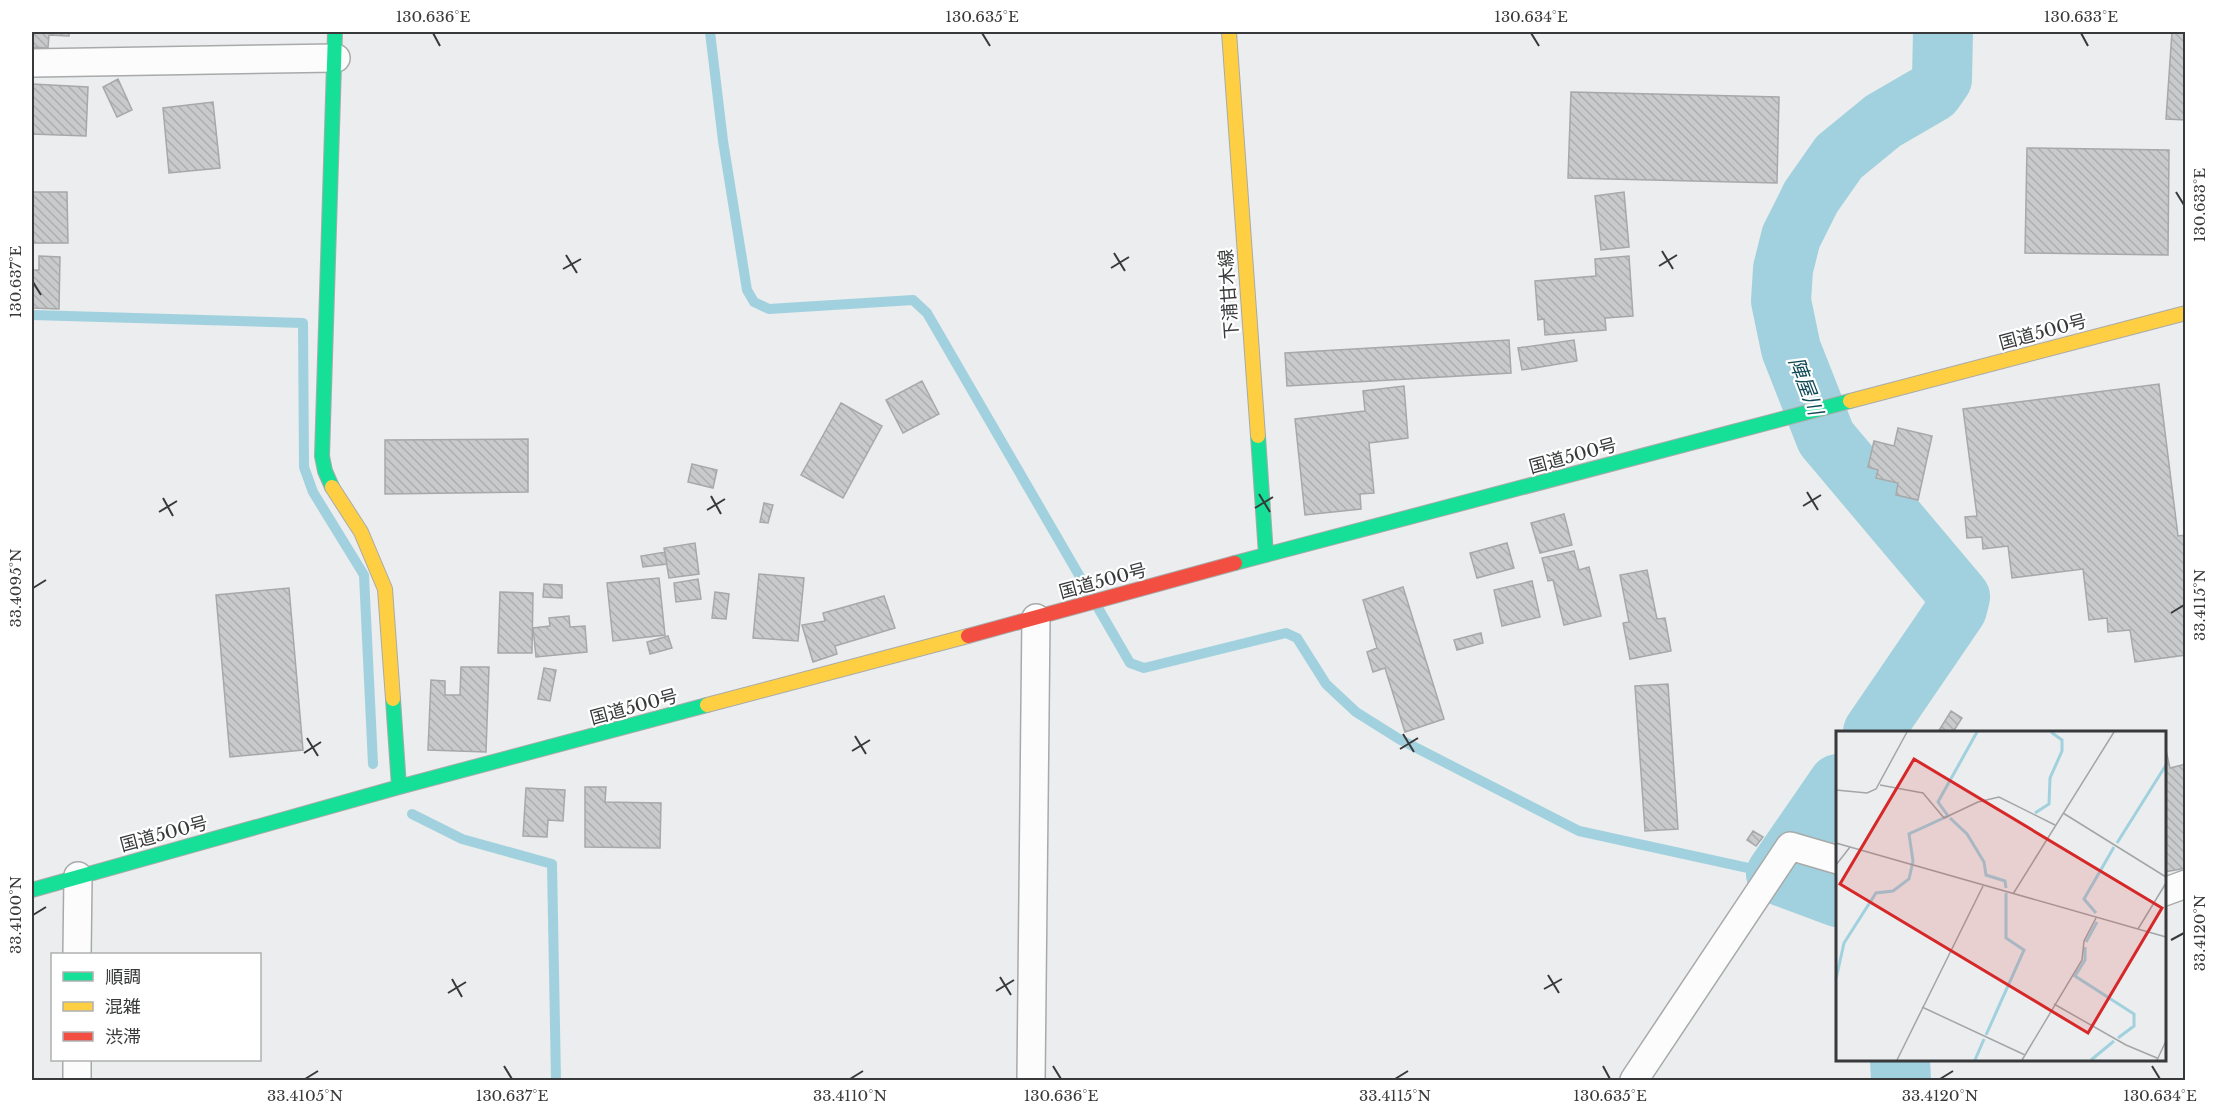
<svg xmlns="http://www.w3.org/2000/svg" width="2217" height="1112" viewBox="0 0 2217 1112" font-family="'Libre Baskerville','Noto Sans JP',serif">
  <defs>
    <pattern id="building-back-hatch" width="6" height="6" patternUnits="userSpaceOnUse" patternTransform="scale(1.5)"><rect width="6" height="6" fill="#c9cacb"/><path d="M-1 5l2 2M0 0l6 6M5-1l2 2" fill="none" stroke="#adaeaf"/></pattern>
  </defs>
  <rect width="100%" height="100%" fill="#ebedee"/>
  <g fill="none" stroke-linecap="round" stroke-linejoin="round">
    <path stroke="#a1d1de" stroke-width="10" d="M710,32L723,141L747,290L754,302L769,309L913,300L927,313L1130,663L1144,668L1286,633L1297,638L1326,684L1356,712L1399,739L1579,831L1771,873
      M32,315L303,323L304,467L313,492L364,575L373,764
      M412,814L462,839L552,864L556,1080"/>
    <path stroke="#a1d1de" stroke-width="60" d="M1873,732L1957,609L1960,597L1826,438L1791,349L1781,301L1783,269L1791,237L1811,197L1839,157L1883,121L1933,92L1942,79L1943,32
      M1838,784L1776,874L1838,897
      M1900,1060L1901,1080"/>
  </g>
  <path fill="url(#building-back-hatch)" stroke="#a7a8a9" stroke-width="1.5" d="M32,32H69V36L49,35L48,48L32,47Z
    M2172,32H2186V120L2166,119Z
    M118,79L132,110L117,117L103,87Z
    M32,84L88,87L86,136L32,134Z
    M1571,92L1779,97L1777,183L1568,178Z
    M213,102L220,168L169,173L163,108Z
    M2027,148L2169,150L2168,255L2025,253Z
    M32,192H67L68,243H32Z
    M1624,192L1629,247L1601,250L1595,196Z
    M39,256L60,257L59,309L32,308V270H39Z
    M1629,256L1633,316L1605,318L1606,330L1545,335L1544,319L1538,320L1535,281L1596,276L1595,259Z
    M1509,340L1511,373L1287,386L1285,353Z
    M1574,340L1577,361L1522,370L1518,348Z
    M922,381L939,414L903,433L886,400Z
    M2159,384L2178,536L2186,535V655L2135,662L2130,630L2108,632L2107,618L2089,620L2083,569L2012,578L2008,546L1983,549L1982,537L1967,538L1965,517L1977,516L1963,409Z
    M1404,386L1408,438L1369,443L1374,493L1360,494L1361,509L1305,515L1295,419L1365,411L1363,391Z
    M841,403L882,426L843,498L801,475Z
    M1898,428L1932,436L1918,500L1896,495L1898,483L1876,478L1878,470L1868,467L1874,441L1894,446Z
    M528,439V492L385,494V440Z
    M692,464L717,470L713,488L688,482Z
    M764,503L773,505L768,523L760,522Z
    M1564,514L1572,545L1540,553L1531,523Z
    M695,543L699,574L669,578L664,548Z
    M1507,543L1514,568L1477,578L1470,553Z
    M1574,551L1579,570L1589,567L1601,616L1564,625L1553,580L1548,581L1542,558Z
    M665,552L667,564L643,567L641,556Z
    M1647,570L1657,619L1665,618L1671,651L1630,659L1623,623L1629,622L1620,575Z
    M759,574L804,578L798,641L753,638Z
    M659,578L665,635L613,641L607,583Z
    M698,579L701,599L676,602L674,583Z
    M1532,581L1540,617L1502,626L1494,590Z
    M544,584L562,585V598L543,597Z
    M1403,587L1444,719L1405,732L1385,668L1373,672L1367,652L1377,648L1363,600Z
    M289,588L303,750L230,757L216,595Z
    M500,592L533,593L532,653H498Z
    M715,592L729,594L726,619L712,618Z
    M884,596L895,628L835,646L837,654L813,662L802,625L825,621L823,613Z
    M569,616L570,627L585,626L587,652L536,657L533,628L550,626L549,618Z
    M1481,633L1483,643L1457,650L1454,640Z
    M668,636L672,648L650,654L647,642Z
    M461,667H489L486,752L428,750L431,680L445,681V695H460Z
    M544,668L556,670L550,701L538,699Z
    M1668,684L1678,829L1645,831L1635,686Z
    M1951,711L1962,718L1953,732H1938Z
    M2165,746L2170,768L2186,764V868L2164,872Z
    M585,787H606L605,802L661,803L660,848L585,847Z
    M526,788L565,790L563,821L548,820L547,837L523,836Z
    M1753,831L1763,837L1756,846L1747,840Z"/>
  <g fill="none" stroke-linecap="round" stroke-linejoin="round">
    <g stroke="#a8aaaa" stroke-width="30">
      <path id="street" d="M32,63L336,58
        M2164,892L2186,884
        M77,954L78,876
        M77,1080V1060
        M1031,1080L1036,618
        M1634,1080L1790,846L1838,860"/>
    </g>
    <g stroke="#a8aaaa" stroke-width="16">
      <path id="fast" d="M1258,436L1266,555
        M332,487L325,471L322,456L335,32
        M1235,563L1850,401
        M393,699L399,787
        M32,890L399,787L707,705"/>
    </g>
    <g stroke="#a8aaaa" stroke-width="16">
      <path id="slow" d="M1229,32L1258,436
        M1850,401L2186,313
        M332,487L361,532L385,589L393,699
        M707,705L968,636"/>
    </g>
    <g stroke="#a8aaaa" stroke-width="16">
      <path id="jam" d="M968,636L1235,563"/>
    </g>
    <use href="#street" stroke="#fcfcfc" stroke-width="27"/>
    <use href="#fast" stroke="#16e098" stroke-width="14"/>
    <use href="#slow" stroke="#ffcf43" stroke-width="14"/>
    <use href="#jam" stroke="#f24e42" stroke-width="14"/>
  </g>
  <path fill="none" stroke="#38393a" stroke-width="2" d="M433,33L440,46M982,33L990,46M1531,33L1539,46M2081,33L2088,46M2176,192L2184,205M1662,251L1673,269M1114,253L1125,271M566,255L577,273M1659,266L1677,255M1111,268L1129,257M563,269L581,259M33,282L41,295M1807,492L1818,510M1259,494L1270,512M711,496L721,514M163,498L173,516M1803,506L1821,495M1255,508L1273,497M707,510L725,499M159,512L177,501M33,588L46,580M2171,613L2184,605M1403,734L1414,752M855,736L866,754M307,738L318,756M1400,749L1418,738M852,751L870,740M304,753L321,742M33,915L46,907M2171,940L2184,933M1548,975L1559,993M1000,977L1011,995M452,979L462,997M1544,989L1562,979M996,991L1014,980M448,993L466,982M504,1066L512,1079M1053,1066L1061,1079M1603,1066L1610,1079M2152,1066L2160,1079M305,1079L318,1071M850,1079L863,1071M1395,1079L1408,1071M1940,1079L1953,1071"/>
  <g text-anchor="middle" stroke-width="4.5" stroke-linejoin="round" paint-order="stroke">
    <g font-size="18" fill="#38393a" stroke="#fff">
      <text transform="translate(1229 294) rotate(-94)" y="6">下浦甘木線</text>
      <text transform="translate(2043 332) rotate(-15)" y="6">国道500号</text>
      <text transform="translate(1573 456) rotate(-15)" y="6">国道500号</text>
      <text transform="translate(1103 581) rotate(-15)" y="6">国道500号</text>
      <text transform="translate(634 707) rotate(-15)" y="6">国道500号</text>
      <text transform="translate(164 834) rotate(-15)" y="6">国道500号</text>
    </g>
    <g font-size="20" font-style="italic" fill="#104b58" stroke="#fff">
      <text transform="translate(1806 386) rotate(69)" y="7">陣屋川</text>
    </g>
  </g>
  <g transform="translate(1836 731)">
    <rect width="330" height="330" fill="#ebedee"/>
    <path fill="none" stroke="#a1d1de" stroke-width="3" d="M199,82L213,73L214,47L226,20V9L215,1M114,87L131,103L148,131L150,144L169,150L170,157M281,112L330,34M260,182L248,168L278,116M250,211L261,191M249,216V229L239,245L298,283V295L282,307M0,248L8,212L40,162L57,160L73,148L77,130L73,103L112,85L102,71L141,1M150,304L188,219L170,207V162M139,329L148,308M255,329L278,310"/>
    <path fill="none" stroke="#a3a5a6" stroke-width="1.5" d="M44,54L87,62L108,87L142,71L163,66L219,94M0,59L31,62L40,58L71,1M227,82L330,146M0,112L330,206M0,134L14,116M177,163L278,1M302,198L330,152M218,273L290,314L321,327M86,276L189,324M61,329L147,155M186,329L246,229L248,210L260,187M321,329L330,310"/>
    <path fill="#d62828" fill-opacity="0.15" stroke="#d62828" stroke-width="3" d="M78,28L326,177L252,302L4,153Z"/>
    <rect width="330" height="330" fill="none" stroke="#38393a" stroke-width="3"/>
  </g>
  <rect width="2217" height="1112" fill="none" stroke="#ffffff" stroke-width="66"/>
  <rect x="51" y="953" width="210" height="108" fill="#ffffff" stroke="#afb0b0" stroke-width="1.5"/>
  <rect x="63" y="972" width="30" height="9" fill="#16e098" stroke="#afb0b0" stroke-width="1.5"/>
  <text x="105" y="983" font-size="18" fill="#38393a">順調</text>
  <rect x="63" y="1002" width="30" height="9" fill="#ffcf43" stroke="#afb0b0" stroke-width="1.5"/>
  <text x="105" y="1013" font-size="18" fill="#38393a">混雑</text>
  <rect x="63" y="1032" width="30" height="9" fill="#f24e42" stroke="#afb0b0" stroke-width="1.5"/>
  <text x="105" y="1043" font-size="18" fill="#38393a">渋滞</text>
  <rect x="33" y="33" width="2151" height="1046" fill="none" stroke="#38393a" stroke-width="2"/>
  <g font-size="15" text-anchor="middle" fill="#38393a">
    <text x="433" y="22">130.636°E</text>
    <text x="982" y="22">130.635°E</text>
    <text x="1531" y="22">130.634°E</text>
    <text x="2081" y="22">130.633°E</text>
    <text transform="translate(2200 205) rotate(-90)" y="5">130.633°E</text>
    <text transform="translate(16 282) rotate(-90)" y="5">130.637°E</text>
    <text transform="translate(16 588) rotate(-90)" y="5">33.4095°N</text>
    <text transform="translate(2200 605) rotate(-90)" y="5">33.4115°N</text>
    <text transform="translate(16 915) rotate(-90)" y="5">33.4100°N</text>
    <text transform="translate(2200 933) rotate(-90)" y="5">33.4120°N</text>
    <text x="305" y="1101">33.4105°N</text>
    <text x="512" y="1101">130.637°E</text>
    <text x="850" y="1101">33.4110°N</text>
    <text x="1061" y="1101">130.636°E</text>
    <text x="1395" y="1101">33.4115°N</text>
    <text x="1610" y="1101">130.635°E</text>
    <text x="1940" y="1101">33.4120°N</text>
    <text x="2160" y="1101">130.634°E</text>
  </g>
</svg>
